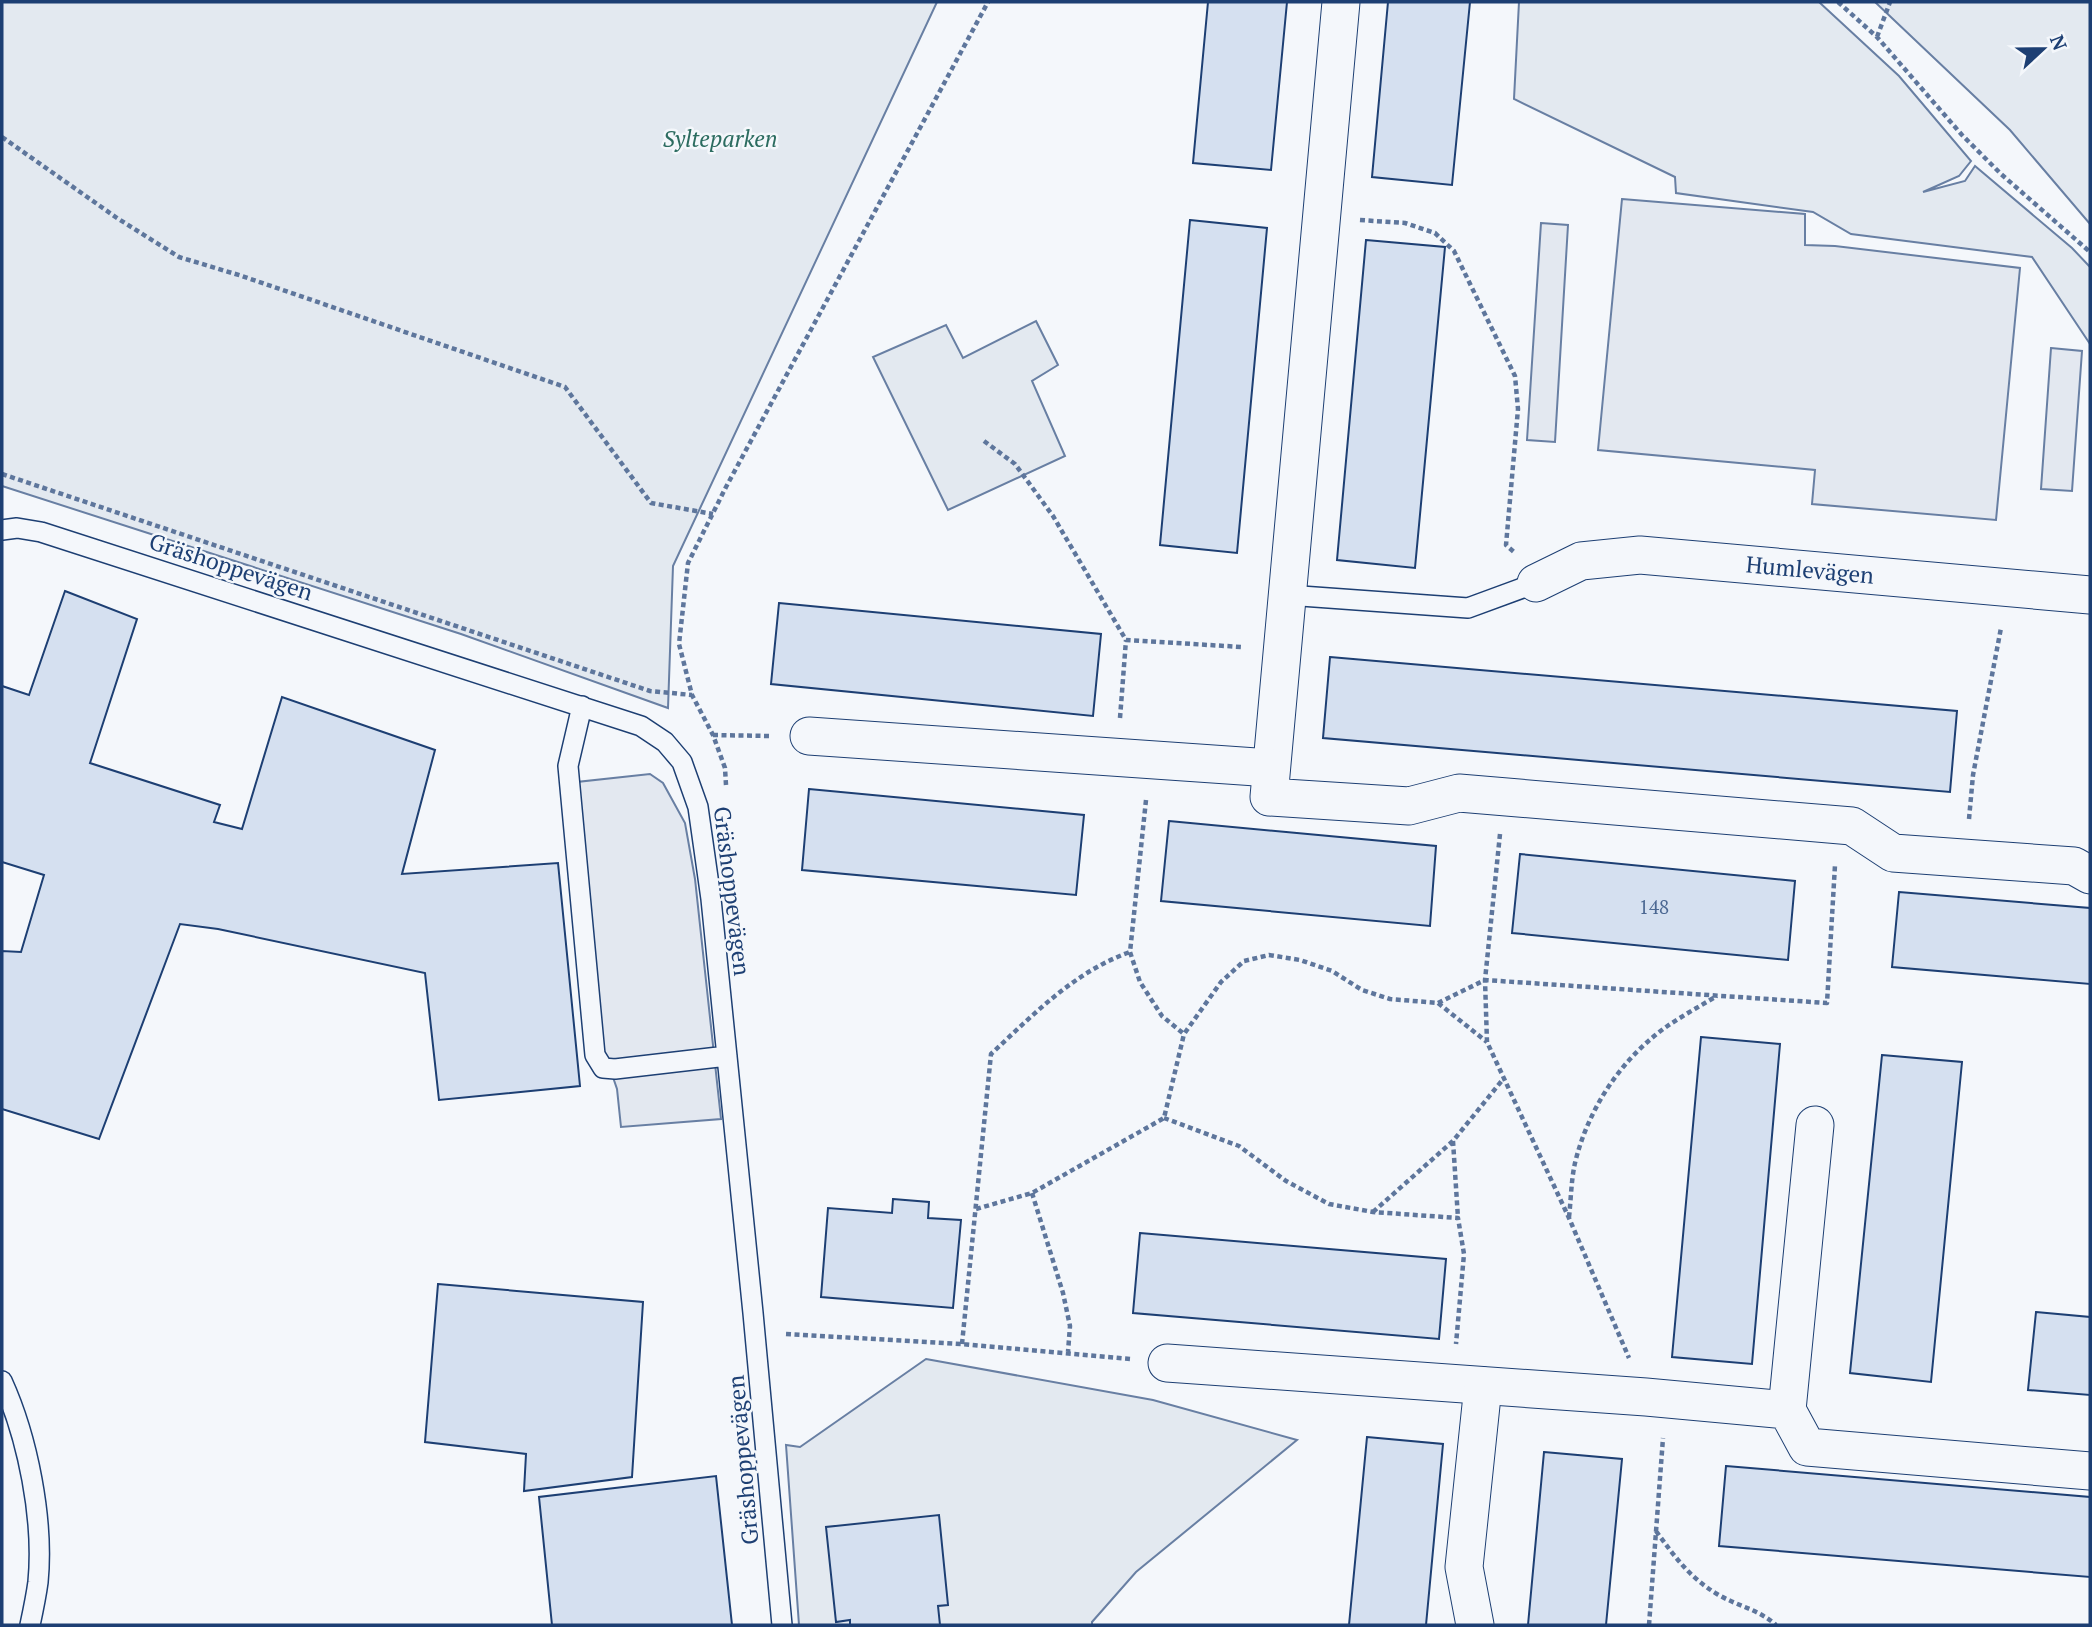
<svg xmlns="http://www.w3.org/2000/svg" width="2092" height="1627" viewBox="0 0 2092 1627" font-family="'PT Serif',serif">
  <rect width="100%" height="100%" fill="#f4f7fb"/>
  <path fill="#e3e9f0" stroke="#687fa3" stroke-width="2" d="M2,2H937L673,566L668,708L461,634L2,486Z
    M1519,2H1819L1899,76L1971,161L1959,176L1923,192L1965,181L1975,166L2072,248L2090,267V344L2032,257L1851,234L1813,212L1676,193L1675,177L1514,99Z
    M1875,2H2090V224L2010,130Z
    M1036,321L1058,365L1032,381L1065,456L948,510L873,357L946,325L963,358Z
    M926,1359L1153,1400L1297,1440L1136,1572L1092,1622V1625H799L786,1445L800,1447Z"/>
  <path fill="#e3e8f0" stroke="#687fa3" stroke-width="2" d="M1622,199L1805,214V245L1835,246L2020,268L1996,520L1812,504L1815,470L1598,450Z
    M1541,223L1568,225L1555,442L1527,440Z
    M2051,348L2082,351L2072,491L2041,489Z
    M650,774L663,783L685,823L695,879L721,1119L621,1127L617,1089L602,1045L577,782Z"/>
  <path fill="#d5e0f0" stroke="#1d3f73" stroke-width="2" d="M1208,2H1287L1271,170L1193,163Z
    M1388,2H1470L1452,185L1372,177Z
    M1190,220L1267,228L1237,553L1160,545Z
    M1366,240L1445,247L1415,568L1337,560Z
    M65,591L137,619L90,763L220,805L214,822L242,829L282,697L435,750L402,874L558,863L580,1086L439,1100L425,973L218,929L180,924L99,1139L2,1109V951L21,952L44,875L2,862V686L29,695Z
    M779,603L1101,634L1093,716L771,684Z
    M1330,657L1957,711L1950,792L1323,738Z
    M809,789L1084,815L1076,895L802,870Z
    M1169,821L1436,846L1430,926L1161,901Z
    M1520,854L1795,881L1788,960L1512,933Z
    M1899,892L2090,908V984L1892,967Z
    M1701,1037L1780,1044L1752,1364L1672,1357Z
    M1882,1055L1962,1062L1931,1382L1850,1373Z
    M893,1199L929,1202L928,1218L961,1220L953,1308L821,1297L828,1208L892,1213Z
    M1140,1233L1446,1259L1439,1339L1133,1313Z
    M438,1284L643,1302L632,1477L524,1491L526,1454L425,1442Z
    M2036,1312L2090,1317V1395L2028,1390Z
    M1367,1437L1443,1444L1426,1625H1349Z
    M1544,1452L1622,1459L1606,1625H1528Z
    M1726,1466L2090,1497V1577L1719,1546Z
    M716,1476L732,1625H552L539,1497Z
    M939,1515L948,1605L938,1606L940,1625H850V1620L836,1622L826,1527Z"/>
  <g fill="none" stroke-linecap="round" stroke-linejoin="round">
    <g stroke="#1d3f73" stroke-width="22">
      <path id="lane" d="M2,530L17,528L41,532L641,726L665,742L682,762L698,807L711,899L753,1313L782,1625
        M1287,595L1468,608L1536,583
        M582,706L568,766L595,1055L603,1068L615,1069L727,1056
        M2,1381C28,1438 44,1520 38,1582C36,1597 33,1611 30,1625"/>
    </g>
    <g stroke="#1d3f73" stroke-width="39">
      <g id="street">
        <path d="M1341,2L1269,797L1409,806L1459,793L1852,826L1893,853L2074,866L2090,875"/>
        <path id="s1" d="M1536,583L1581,561L1640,555L2090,595"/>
        <path d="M809,736L1271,768"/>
        <path d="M1167,1363L1646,1397L1787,1410L1807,1447L2090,1471"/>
        <path d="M1787,1410L1815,1125"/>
        <path d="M1475,1625L1464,1567L1483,1386"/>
      </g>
    </g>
    <path stroke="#5e769c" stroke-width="4.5" stroke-dasharray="5 3.5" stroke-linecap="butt" d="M1838,2L1877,37L1962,135L2001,174L2090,252
      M1877,37L1890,2
      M2,137L117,218L179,257L242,276L565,387L651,503L713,514
      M1360,220L1405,223L1435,233L1454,251L1515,376L1518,409L1506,545L1514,552
      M984,441L1015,464L1053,516L1126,640L1242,647
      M2,474L650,691L692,695
      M1120,718L1126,640
      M713,735L770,736
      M726,785L725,768L713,735L692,695L679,644L688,563L726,487L988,2
      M1146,800L1130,952L1140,982L1162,1016L1184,1034L1221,982L1244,961L1269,955L1300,960L1332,971L1362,990L1390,999L1438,1003L1487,1042
      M1969,819L1973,775L2001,628
      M1500,834L1485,980L1487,1042L1569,1218L1629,1358
      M1438,1003L1485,980L1827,1003L1835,865
      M1164,1118L1239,1146L1286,1181L1329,1204L1373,1212L1458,1218L1464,1254L1456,1344
      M1453,1141L1458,1218
      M1032,1193L1063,1293L1070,1326L1068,1352
      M976,1209L1032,1193L1164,1118L1184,1034
      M1373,1212L1453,1141L1504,1078
      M1569,1217C1571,1200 1571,1181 1575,1163C1588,1109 1621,1059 1666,1027C1682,1016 1700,1006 1717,996
      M786,1334L962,1344L1130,1359
      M962,1344L991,1054C1034,1014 1074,972 1130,952
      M1656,1531C1675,1557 1689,1577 1717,1594C1737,1606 1758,1609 1776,1625
      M1649,1625L1663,1438"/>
    <use href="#lane" stroke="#f4f7fb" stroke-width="19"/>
    <use href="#street" stroke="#f4f7fb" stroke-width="37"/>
  </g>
  <g text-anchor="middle" stroke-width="5" stroke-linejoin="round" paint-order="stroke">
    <g font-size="19" fill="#4b6792">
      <text x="1654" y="914">148</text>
    </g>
    <g font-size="23" font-style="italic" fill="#2c6c60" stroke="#f4f7fb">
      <text x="720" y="147">Sylteparken</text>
    </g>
    <g font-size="23" fill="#1d3f73" stroke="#f4f7fb">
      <text transform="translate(231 567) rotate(18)" y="8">Gräshoppevägen</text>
      <text dy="8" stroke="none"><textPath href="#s1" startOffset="280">Humlevägen</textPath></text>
      <text transform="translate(732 891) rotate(83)" y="8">Gräshoppevägen</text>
      <text transform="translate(743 1460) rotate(-95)" y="8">Gräshoppevägen</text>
    </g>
  </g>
  <rect width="2092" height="1627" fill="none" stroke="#1d3f73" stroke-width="7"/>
  <g transform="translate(2043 49) rotate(68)" stroke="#f4f7fb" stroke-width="5" paint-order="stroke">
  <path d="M0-5L12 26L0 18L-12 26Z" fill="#1d3f73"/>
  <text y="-10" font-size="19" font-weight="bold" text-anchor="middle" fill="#1d3f73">N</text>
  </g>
</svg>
